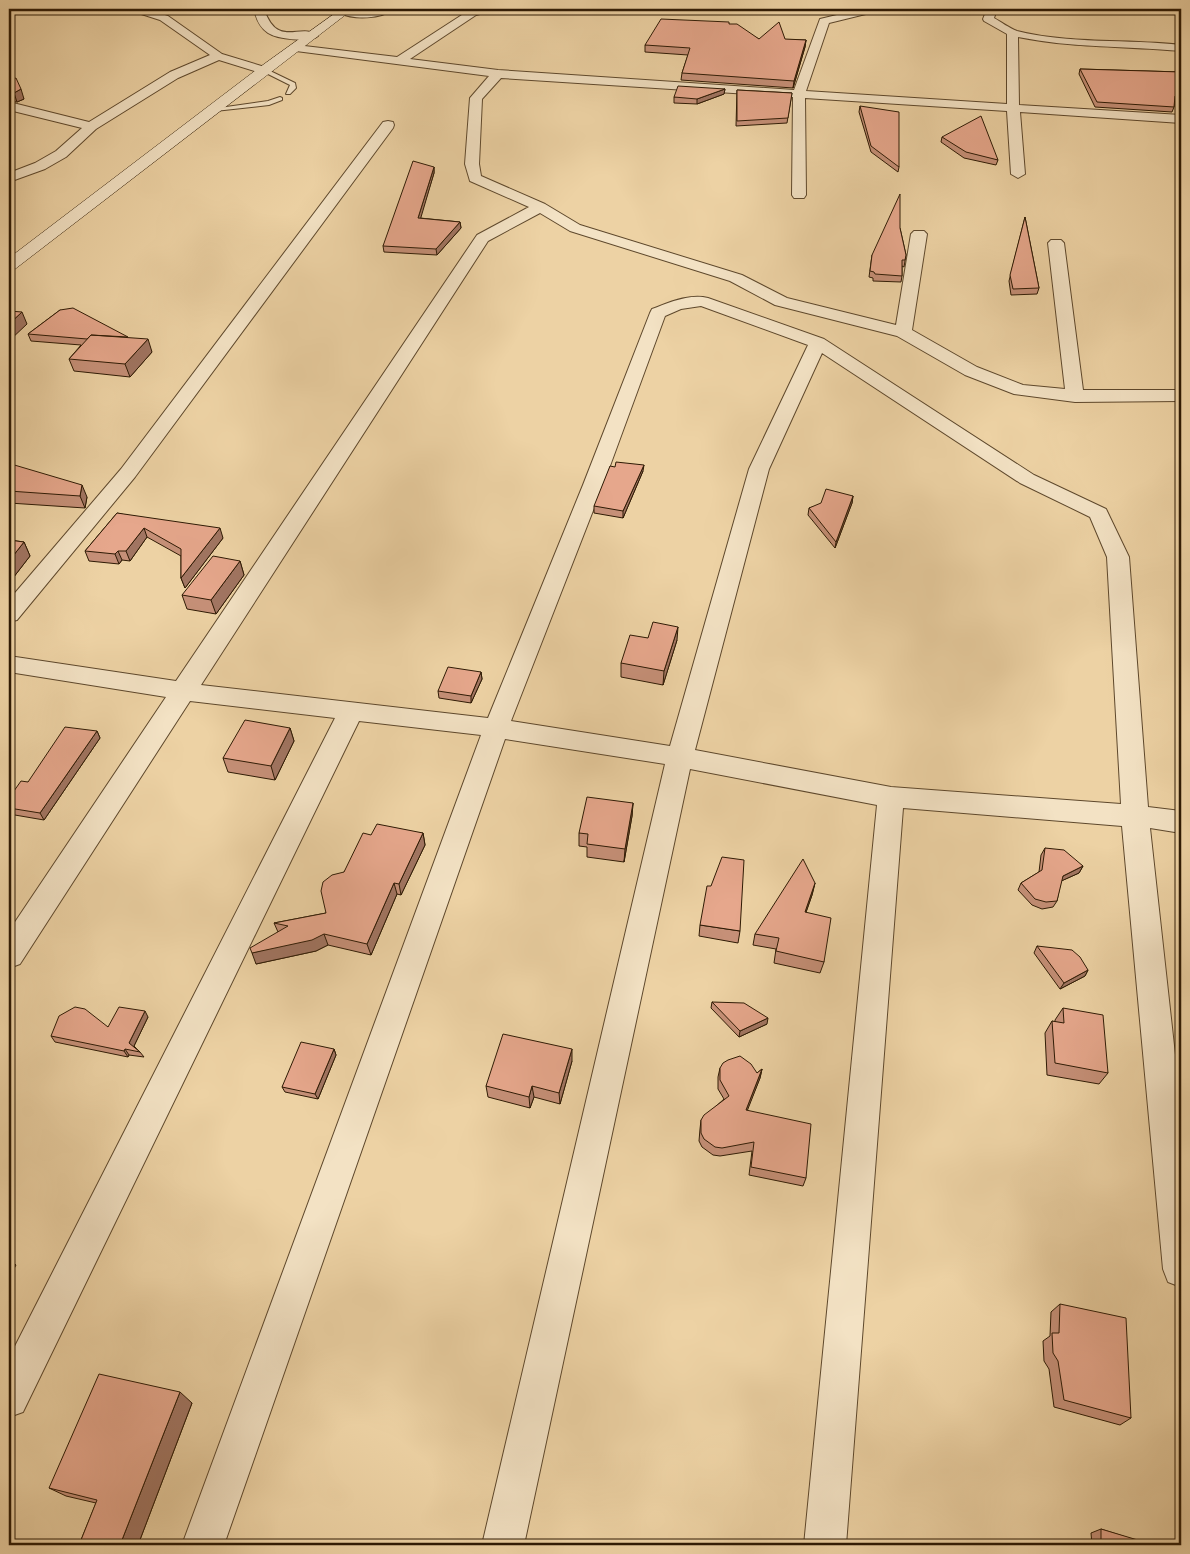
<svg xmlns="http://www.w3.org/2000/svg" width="1190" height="1554" viewBox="0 0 1190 1554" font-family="Alegreya,serif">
  <rect width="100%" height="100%" fill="#edd2a4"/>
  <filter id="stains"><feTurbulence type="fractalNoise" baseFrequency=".004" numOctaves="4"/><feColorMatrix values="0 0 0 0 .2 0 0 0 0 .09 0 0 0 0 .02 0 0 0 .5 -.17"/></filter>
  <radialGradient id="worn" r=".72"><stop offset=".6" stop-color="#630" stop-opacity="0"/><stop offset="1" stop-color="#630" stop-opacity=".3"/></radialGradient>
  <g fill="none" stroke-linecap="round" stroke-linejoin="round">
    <g stroke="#5e482c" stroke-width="2">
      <path id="service" d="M387,9H394C381,19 354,20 340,13L343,11L374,14Z
        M262,69H266L295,83L296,88L290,94H286L290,85L262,71Z
        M280,97L282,98V100L269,105L215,111L212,109L268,101Z"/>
    </g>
    <g stroke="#5e482c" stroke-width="2">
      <path id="minor" d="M131,9H146L168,16L222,54L268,68L270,70L264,74L219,60L178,78L96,129L66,157L45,169L9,182V173L35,163L56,151L82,128L9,110V102L89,122L170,72L210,55L160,20L132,11Z
        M254,9H264C278,50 301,21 318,36C310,43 277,39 268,33C259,27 256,18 254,9Z
        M476,9H493L492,11L476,15L410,59L498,70L794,90L820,19L862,9H879L878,11L829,23L806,91L1007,104V34L984,21L983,19L987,9H997L994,18C1001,22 1009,28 1017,31C1067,44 1129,39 1181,45V51C1126,46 1072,48 1018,37L1019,105L1181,115V123L1020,112L1025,174L1018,178L1011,174L1007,111L805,98L806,195L804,198H794L792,195L793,97L501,78L482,99L479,164L481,176L545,204L580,225L742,275L787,298L896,325L911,234L914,231H924L927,234L912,330L977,367L1023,385L1065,389L1048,243L1051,240H1061L1064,243L1083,390H1181V401L1075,402L1014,394L965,375L897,336L775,305L730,281L570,231L540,213L488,241L201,685L488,718L583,485L650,313L652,309C668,303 690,293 708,298L824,339L1034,475L1106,509L1129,557L1148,807L1181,811V833L1150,828L1181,1109V1287L1168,1282L1163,1269L1122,826L903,808L846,1545H804L877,805L690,769L524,1545H482L665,764L505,739L224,1545H182L481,735L359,721L23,1412L9,1417V1358L335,718L190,701L20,964L9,968V931L166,697L9,672V656L176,681L477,235L529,207L470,181L465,164L470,98L489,76L296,51L290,48L296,45L397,57L468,11ZM701,306L808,345L749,469L670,746L511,721L603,485L665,316L681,309ZM822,353L1020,483L1090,517L1107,557L1121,804L891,787L695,750L769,469Z
        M388,121L393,122L394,125L393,128L135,477L17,620L9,622V600L121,469L383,122Z"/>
    </g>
    <g stroke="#2e1a04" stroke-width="1">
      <path id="secondary" d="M341,9H353L15,269L9,271V258L260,67Z"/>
    </g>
    <use href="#service" fill="#f3e2c4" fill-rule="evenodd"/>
    <use href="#minor" fill="#f3e2c4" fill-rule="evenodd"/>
    <use href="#secondary" fill="#f3e2c4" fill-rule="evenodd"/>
  </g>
  <path fill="#c69078" stroke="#2e1a04" d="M240,9H252V11Z
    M729,24L759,39L806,40L805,47L793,88L681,80L682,73L688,55L645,52V45Z
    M1080,69L1181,72V102H1175L1174,107L1172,112L1095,107L1079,74Z
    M9,80L24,99L17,102L9,101Z
    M725,89L724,94L697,104L674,103V97Z
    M737,90L792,93L787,123L736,126Z
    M860,106L899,167L898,172L871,152L859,112Z
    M942,137L998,160L996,165L964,158L941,142Z
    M434,167V173L420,218L460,222L461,228L437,255L384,252L383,246Z
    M1025,217L1039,288L1037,294L1011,295L1009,281Z
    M900,228L906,255L904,267L902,266V276L901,282L873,281V278L869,277L872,255Z
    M60,310L152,352L130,377L74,371L69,359L81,345L31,341L28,334Z
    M9,467L87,497L85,508L9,503Z
    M643,471L623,518L594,513V506Z
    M853,496L852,503L835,548L808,515L809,508Z
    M117,513L223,538L185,588L181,578V556L147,537L130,561L122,560L119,564L89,561L85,551Z
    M9,540L24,542L30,556L13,578H9Z
    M240,561L244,575L216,614L187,609L182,595Z
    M677,640L663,685L621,677V663Z
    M481,672L482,679L471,703L439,698L438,691Z
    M290,728L294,741L275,780L228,772L223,758Z
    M97,731L100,738L44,820L9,814V798L28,782Z
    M633,803L632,816L624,862L587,857V847L579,846V833Z
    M423,833L425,845L401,895L397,894L371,955L328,945L316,951L256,964L278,932L274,923L326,913L344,872L371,835Z
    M1045,848L1083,866L1079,873L1061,881L1057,901L1053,907L1042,909L1032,905L1018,890L1021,883L1039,872L1041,855Z
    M815,883L812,895L806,912L824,962L820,973L774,963L776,949L753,945L755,934Z
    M700,925L740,931L738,943L699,936Z
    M1037,946L1088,970L1085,976L1060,989L1034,953Z
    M712,1002L767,1024L739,1037L711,1008Z
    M1063,1008L1108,1073L1099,1084L1047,1075L1045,1033L1052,1021L1055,1022V1020Z
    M148,1017L134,1046L140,1052L144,1057L129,1055L128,1057L55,1042L51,1036L108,1027Z
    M334,1049L336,1055L318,1099L285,1092L282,1087Z
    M572,1061L560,1104L534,1097L530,1108L488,1097L486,1086Z
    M720,1068L757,1073L762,1069L760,1078L747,1110L806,1178L803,1186L749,1175L752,1151L720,1156L713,1155L702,1147L699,1141L700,1129L701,1120L724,1099L718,1089V1077Z
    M1060,1304L1131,1418L1120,1425L1054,1407L1049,1369L1044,1361L1043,1341L1050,1336L1051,1312Z
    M192,1403L138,1545H79L96,1503L66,1496L49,1488Z
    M1101,1529L1151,1545H1092L1091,1533Z"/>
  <path fill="#a17562" stroke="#2e1a04" d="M806,40L805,47L793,88L794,81Z
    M21,89L24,99L17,102L14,93Z
    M725,89L724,94L697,104V99Z
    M434,167V173L419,224L418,218Z
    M460,222L461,228L437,255L436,249Z
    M22,312L27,324L9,341V324Z
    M148,339L152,352L130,377L125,364Z
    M644,465L643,471L623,518V511Z
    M82,485L87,497L85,508L80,496Z
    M853,496L852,503L835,548L836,542Z
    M144,528L147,537L130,561L126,551Z
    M220,528L223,538L185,588L181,578Z
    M24,542L30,556L13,578L9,570V561Z
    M118,551L122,560L119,564L115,554Z
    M240,561L244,575L216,614L211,600Z
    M678,627L677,640L663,685L664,671Z
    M481,672L482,679L471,703V696Z
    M290,728L294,741L275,780L271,766Z
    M97,731L100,738L44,820L40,813Z
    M633,803L632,816L624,862L625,849Z
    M423,833L425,845L401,895L399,884Z
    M1083,866L1079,873L1059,882L1063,876Z
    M394,883L397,894L371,955L367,944Z
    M815,883L812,895L802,924L805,912Z
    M324,934L328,945L316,951L256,964L252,953Z
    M1088,970L1085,976L1060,989L1064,983Z
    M145,1011L148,1017L133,1048L129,1043Z
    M768,1018L767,1024L739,1037L740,1031Z
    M125,1049L129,1055L128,1057L124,1051Z
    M334,1049L336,1055L318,1099L315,1094Z
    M572,1049V1061L560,1104L559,1093Z
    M762,1069L760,1078L744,1119L746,1110Z
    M532,1086L534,1097L530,1108L529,1097Z
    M9,1259L16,1265L9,1278Z
    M180,1392L192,1403L138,1545H120Z"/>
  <path fill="#e6a78c" stroke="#2e1a04" d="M661,19L729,22V24H737L759,39L779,22L785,39L806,40L794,81L682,73L690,48L645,45Z
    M1080,69L1181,72V96H1175L1174,107L1097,102Z
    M16,78L21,89L14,93L9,92V80Z
    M678,86L725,89L697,99L674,97Z
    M737,90L792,93L788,118L737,121Z
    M860,106L899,112V167L871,146Z
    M981,116L998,160L966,152L942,137Z
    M413,161L434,167L418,218L460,222L436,249L383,246Z
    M900,194V228L906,255L905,260H902V276L875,274L874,272L870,271L872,255Z
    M1025,217L1039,288L1013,289L1010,275Z
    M73,308L128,337L91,335L87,339L28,334L60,310Z
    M9,311L22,312L9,324Z
    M91,335L148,339L125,364L69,359Z
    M616,462L644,465L623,511L594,506L610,466L615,467Z
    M11,464L82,485L80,496L9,491V467Z
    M826,489L853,496L836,542L809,508L821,503Z
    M117,513L220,528L181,578V549L144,528L126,551H118L115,554L85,551Z
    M9,540L24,542L9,561Z
    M213,556L240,561L211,600L182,595Z
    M653,622L678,627L664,671L621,663L630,635L648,638Z
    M448,667L481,672L471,696L438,691Z
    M245,720L290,728L271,766L223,758Z
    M65,727L97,731L40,813L9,808V798L21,781L28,782Z
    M587,797L633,803L625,849L587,844L588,834L579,833Z
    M377,824L423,833L399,884L394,883L367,944L324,934L312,940L252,953L250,948L288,926L274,923L326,913L321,891L323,882L332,875L344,872L363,833L371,835Z
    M1045,848L1064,850L1083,866L1063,876L1057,901L1046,902L1035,899L1021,883L1042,870Z
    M722,857L744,860L740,931L700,925L707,886H711Z
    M803,859L815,883L805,912L831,918L824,962L776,951L779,938L755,934Z
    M1037,946L1072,950L1080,957L1088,970L1064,983Z
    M712,1002L744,1003L768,1018L740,1031Z
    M75,1007L85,1009L108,1027L119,1007L145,1011L129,1043L140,1052L125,1049L124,1051L51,1036L59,1016Z
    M1063,1008L1103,1015L1108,1073L1055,1063L1052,1021L1064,1023Z
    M503,1034L572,1049L559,1093L532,1086L529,1097L486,1086Z
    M301,1042L334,1049L315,1094L282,1087Z
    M740,1056L751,1064L757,1073L762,1069L746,1110L811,1124L806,1178L751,1167L754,1142L722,1148L715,1147L704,1139L701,1133V1120L704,1115L729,1096L720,1080V1068L723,1063L728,1060Z
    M1060,1304L1126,1318L1131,1418L1064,1400L1058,1361L1053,1353L1052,1333H1059Z
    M99,1374L180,1392L120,1545H79L97,1500L49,1488Z
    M1101,1529L1151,1544V1545H1101Z"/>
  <rect width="1190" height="1554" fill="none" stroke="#edd2a4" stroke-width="30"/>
  <rect x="10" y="10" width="1170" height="1534" fill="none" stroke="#2e1a04" stroke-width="2.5"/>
  <rect x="15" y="15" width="1160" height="1524" fill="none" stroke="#2e1a04"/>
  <rect width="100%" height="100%" filter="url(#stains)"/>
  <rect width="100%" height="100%" fill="url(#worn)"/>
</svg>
